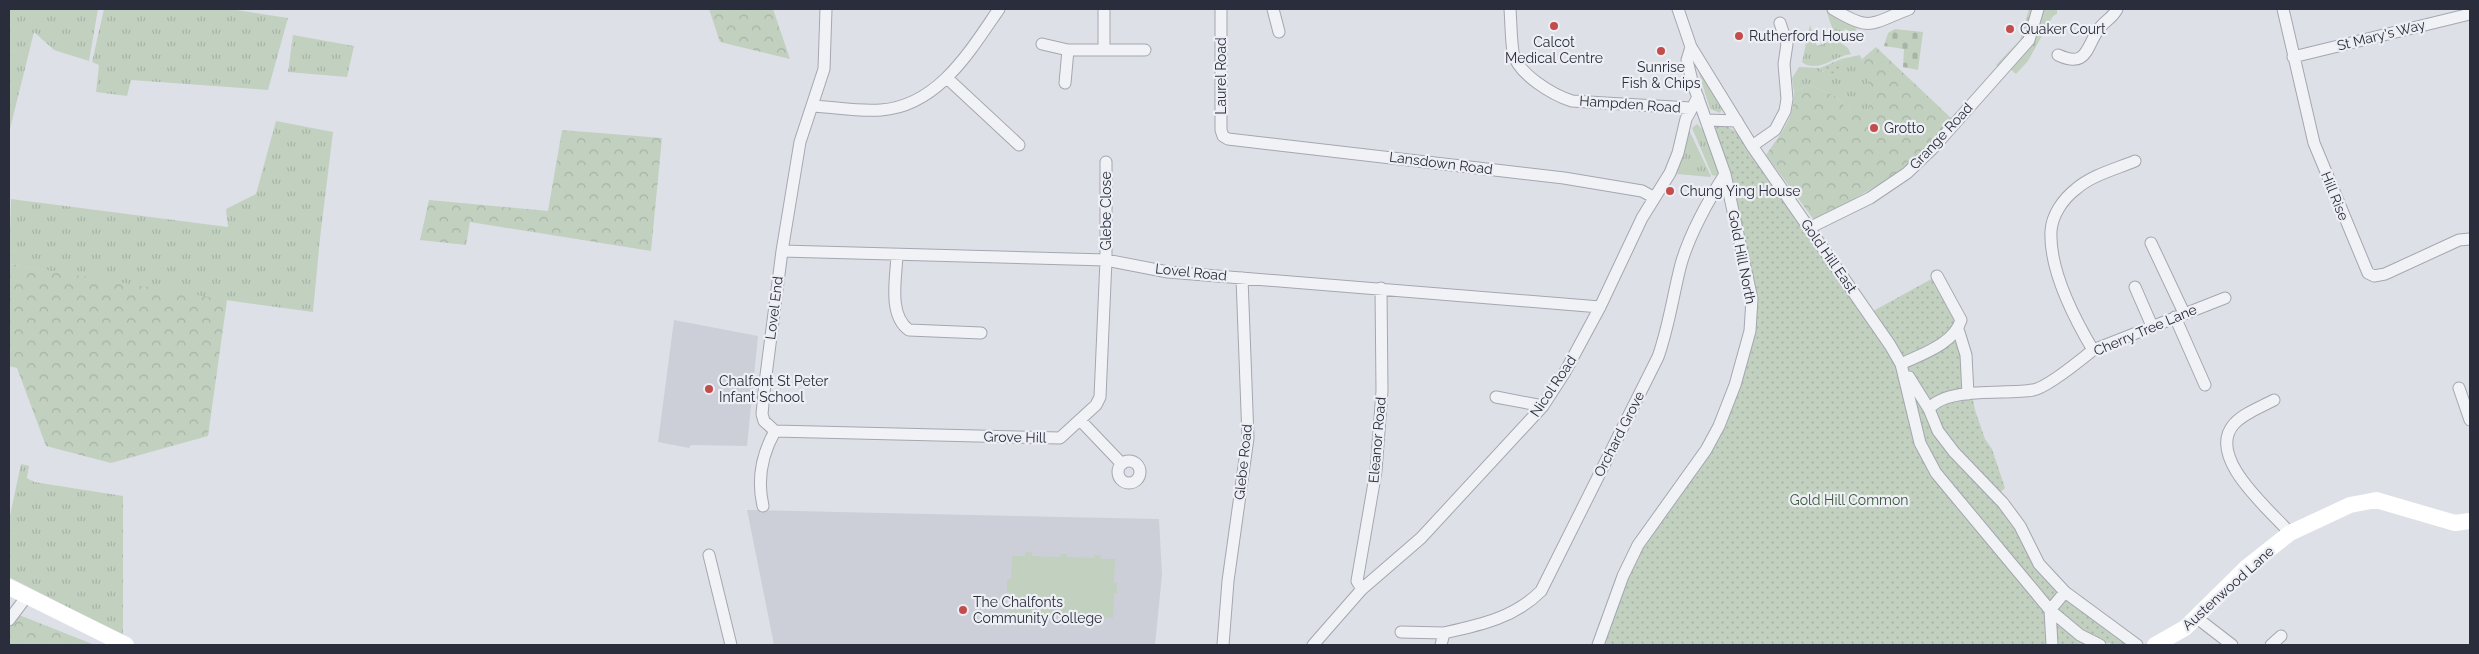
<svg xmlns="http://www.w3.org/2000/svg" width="2479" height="654" viewBox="0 0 2479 654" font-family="Raleway,sans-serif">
  <defs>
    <pattern id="grass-tufts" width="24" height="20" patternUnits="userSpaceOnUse" patternTransform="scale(1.25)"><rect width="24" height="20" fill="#c2d0c0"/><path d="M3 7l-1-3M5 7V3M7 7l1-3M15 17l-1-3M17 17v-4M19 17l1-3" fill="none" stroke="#a7b3a6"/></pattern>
    <pattern id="forest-crowns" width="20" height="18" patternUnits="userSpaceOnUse" patternTransform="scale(1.25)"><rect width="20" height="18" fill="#c2d0c0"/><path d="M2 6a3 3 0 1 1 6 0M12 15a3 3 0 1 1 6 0" fill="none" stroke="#a7b3a6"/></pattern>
    <pattern id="cemetery-stones" width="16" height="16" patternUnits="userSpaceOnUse" patternTransform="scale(1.25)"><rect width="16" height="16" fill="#c2d0c0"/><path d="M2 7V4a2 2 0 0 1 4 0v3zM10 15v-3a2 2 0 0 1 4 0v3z" fill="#a7b3a6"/></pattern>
    <pattern id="park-dots" width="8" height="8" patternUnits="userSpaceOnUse" patternTransform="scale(1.25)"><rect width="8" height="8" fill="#c2d0c0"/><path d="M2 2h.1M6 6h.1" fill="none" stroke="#a7b3a6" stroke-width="1.8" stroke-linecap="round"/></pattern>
  </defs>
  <rect width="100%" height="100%" fill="#dee0e7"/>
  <path fill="#cdcfd8" d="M674,320L758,336L747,446L691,445L689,448L658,442Z
    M747,510L1159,519L1162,575L1155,645H774Z"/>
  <path fill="url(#grass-tufts)" d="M9,9H98L89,61L54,50L34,32L9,133Z
    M104,9H230L288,18L268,90L131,80L127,96L96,92L99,65L92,62Z
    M2029,9H2034L2026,36L2010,52L2011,56L1999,68L1996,65L2020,40Z
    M2041,9H2057V14L2053,16L2028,61L2016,74L2009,68Z
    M1826,10L1857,29L1853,33L1845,29L1838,41L1848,48L1851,54C1835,56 1817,74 1802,62L1810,25L1817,46L1836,39Z
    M293,35L354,46L347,77L288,72Z
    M1860,55C1867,71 1877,97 1867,114H1852L1835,96L1809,85L1794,92L1792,78L1799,67L1820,68L1823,72L1842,66L1841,59Z
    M1698,70L1722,109L1720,113L1710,109Z
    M276,121L333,132L320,238L313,312L196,296L9,264L11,199L228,227L226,209L256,194Z
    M1697,124L1704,131L1718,172L1716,176L1712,175L1692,128Z
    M1689,130L1711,176L1710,177L1677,174Z
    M21,464L29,466L27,478L34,482L123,496V636L9,577V520Z"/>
  <path fill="url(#forest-crowns)" d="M709,9H773L790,59L720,42Z
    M1876,47L1952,119C1913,170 1869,191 1814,220L1766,155C1781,132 1794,121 1794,92L1809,85L1835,96L1852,114L1867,113C1877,97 1866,76 1862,59Z
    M562,130L662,138L651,251L470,222L466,245L420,240L429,200L548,211Z
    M9,264L227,300L208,436L111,463L46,446L17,368L9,366Z
    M9,611L95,645H9Z"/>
  <path fill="url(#cemetery-stones)" d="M1895,29L1923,32L1918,70L1903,67L1904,49L1884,46L1888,33Z"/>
  <path fill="url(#park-dots)" d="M1841,59L1842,66L1837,73L1826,74L1820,68Z
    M1717,125L1728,127L1738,133L1866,315L1935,277L1956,314L1975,410L1985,439L1992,449L2005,488L1995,497L2004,508L2035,566L2128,645H2115L2096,639L2086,645H1601L1639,550L1698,467L1755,323L1715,129Z"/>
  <path fill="#c2d0c0" d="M1025,552H1032V556L1060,557V554H1067V557L1094,558V555H1101V559H1115L1114,583H1117V593L1114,594L1113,618L1099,617V620H1093V618L1065,617V619H1059V616L1030,615V618H1025L1024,615H1010V592L1007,591V579H1011L1012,556H1025Z"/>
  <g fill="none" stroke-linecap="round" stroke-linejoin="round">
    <g stroke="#a4a7b0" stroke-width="13">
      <path id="street" d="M1221,9V130L1223,136L1228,139L1564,178L1642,191L1653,197
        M1273,9L1279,32
        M1510,9C1511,23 1511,38 1513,52C1517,74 1553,95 1572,101L1690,108
        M1678,9L1691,47L1752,146L1890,345L1901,364L1920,443L1936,473L2050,610L2080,635L2100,645
        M1833,9C1871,32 1870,24 1909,9
        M2283,9L2314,143L2368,273L2374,276L2385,274L2459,240L2470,239
        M1042,44L1068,50H1145
        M1104,49V9
        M2058,55C2088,69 2086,46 2099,29C2104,21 2113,18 2117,9
        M2293,57L2470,14
        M947,78L1019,145
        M1065,83L1068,50
        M812,106C834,107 859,112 881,110C938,106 970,51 999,9
        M1707,120L1737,121
        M1752,146L1775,130L1785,111L1787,99L1784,64L1787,44L1780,23
        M1809,228L1870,198L1907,173L1933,148L2029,40L2038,9
        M2151,243L2184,313
        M782,251L1106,260L1168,272L1600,307
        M897,255C896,279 888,315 909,330L981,333
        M2135,287L2152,326
        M2175,317L2205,385
        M1958,329L1966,355L1968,394
        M2093,350C2074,318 2049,269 2051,231C2052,215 2063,199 2076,189C2092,175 2116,169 2135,161
        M1901,364C1922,354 1954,344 1961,320L1937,276
        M1904,376L1909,377L1929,409C1947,386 2006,395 2033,390C2046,388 2082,359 2093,350L2225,298
        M2459,388L2470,420
        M1496,397L1543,406
        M2274,400C2261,407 2244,413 2234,424C2205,457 2270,510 2290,533
        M1929,409L1938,431L1954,452L2003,503L2020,526L2039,564L2065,592L2137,645
        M1080,420L1122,464
        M775,431L1060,438L1096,405L1100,397L1106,260V162
        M1118 472a11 11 0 1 1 22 0a11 11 0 1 1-22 0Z
        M763,506C757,480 762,454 775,431L764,421L762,414L765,383L782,251L800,142L824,69L826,9
        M709,555L731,645
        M1362,589L1357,581L1376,471L1382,391L1381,288
        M2197,618L2232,645
        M9,620L27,596
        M1401,632L1444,633
        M1223,645L1228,581L1248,438L1242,278
        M1313,645L1362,589L1421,538L1543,406L1565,372L1600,307L1642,218L1670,173L1678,153L1686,119L1698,97
        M1441,645L1444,633C1480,625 1514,618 1541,591L1658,357C1669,326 1673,295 1681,264C1690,233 1708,201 1725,174
        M1598,645L1623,576L1638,545L1706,450L1719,426L1735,385L1750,331L1752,299L1725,174L1692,81L1687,60L1691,47
        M2052,645L2050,610L2065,592
        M2271,645L2281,636"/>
    </g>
    <use href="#street" stroke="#f1f2f5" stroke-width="11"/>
    <path stroke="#fff" stroke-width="16" d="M9,587L126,645
      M2155,645L2185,628L2247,567L2290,533L2350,505L2376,500L2455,523L2470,521"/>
  </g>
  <g fill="#c34c4c" stroke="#edeff4" stroke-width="2">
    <circle cx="1554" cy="26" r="5"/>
    <circle cx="2010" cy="29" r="5"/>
    <circle cx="1739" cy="36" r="5"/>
    <circle cx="1661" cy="51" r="5"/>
    <circle cx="1874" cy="128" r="5"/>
    <circle cx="1670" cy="191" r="5"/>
    <circle cx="709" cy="389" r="5"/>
    <circle cx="963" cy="610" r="5"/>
  </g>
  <g text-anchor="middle" stroke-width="4.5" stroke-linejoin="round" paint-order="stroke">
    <g font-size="14" fill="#292d3c" stroke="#edeff4" text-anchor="start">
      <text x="2020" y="34">Quaker Court</text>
      <text x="1749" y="41">Rutherford House</text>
      <text x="1554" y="47" text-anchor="middle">Calcot<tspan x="1554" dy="16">Medical Centre</tspan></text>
      <text x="1661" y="72" text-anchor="middle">Sunrise<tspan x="1661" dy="16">Fish &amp; Chips</tspan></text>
      <text x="1884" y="133">Grotto</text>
      <text x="1680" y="196">Chung Ying House</text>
      <text x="719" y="386">Chalfont St Peter<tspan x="719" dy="16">Infant School</tspan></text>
      <text x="973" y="607">The Chalfonts<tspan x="973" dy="16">Community College</tspan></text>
    </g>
    <g font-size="14" fill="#292d3c" stroke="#edeff4">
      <text transform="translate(2381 35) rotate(-14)" y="5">St Mary's Way</text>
      <text transform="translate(1221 76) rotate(-90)" y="5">Laurel Road</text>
      <text transform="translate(1630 104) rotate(4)" y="5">Hampden Road</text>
      <text transform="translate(1941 136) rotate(-47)" y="5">Grange Road</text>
      <text transform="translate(1441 163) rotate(7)" y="5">Lansdown Road</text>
      <text transform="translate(2335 196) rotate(68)" y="5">Hill Rise</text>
      <text transform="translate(1106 211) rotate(-90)" y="5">Glebe Close</text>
      <text transform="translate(1829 256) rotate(55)" y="5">Gold Hill East</text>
      <text transform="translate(1742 257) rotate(79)" y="5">Gold Hill North</text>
      <text transform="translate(1191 272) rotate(6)" y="5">Lovel Road</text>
      <text transform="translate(774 308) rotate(-83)" y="5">Lovel End</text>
      <text transform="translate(2145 330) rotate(-23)" y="5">Cherry Tree Lane</text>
      <text transform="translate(1553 386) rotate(-56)" y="5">Nicol Road</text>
      <text transform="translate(1619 434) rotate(-63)" y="5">Orchard Grove</text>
      <text transform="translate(1015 437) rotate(1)" y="5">Grove Hill</text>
      <text transform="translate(1377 440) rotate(-85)" y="5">Eleanor Road</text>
      <text transform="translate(1243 462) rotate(-84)" y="5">Glebe Road</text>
      <text transform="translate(2228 588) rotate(-42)" y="5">Austenwood Lane</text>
    </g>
    <g font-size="14" fill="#385737" stroke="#edeff4">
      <text x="1849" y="505">Gold Hill Common</text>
    </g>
  </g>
  <rect width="2479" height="654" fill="none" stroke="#292d3c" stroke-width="20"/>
</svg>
